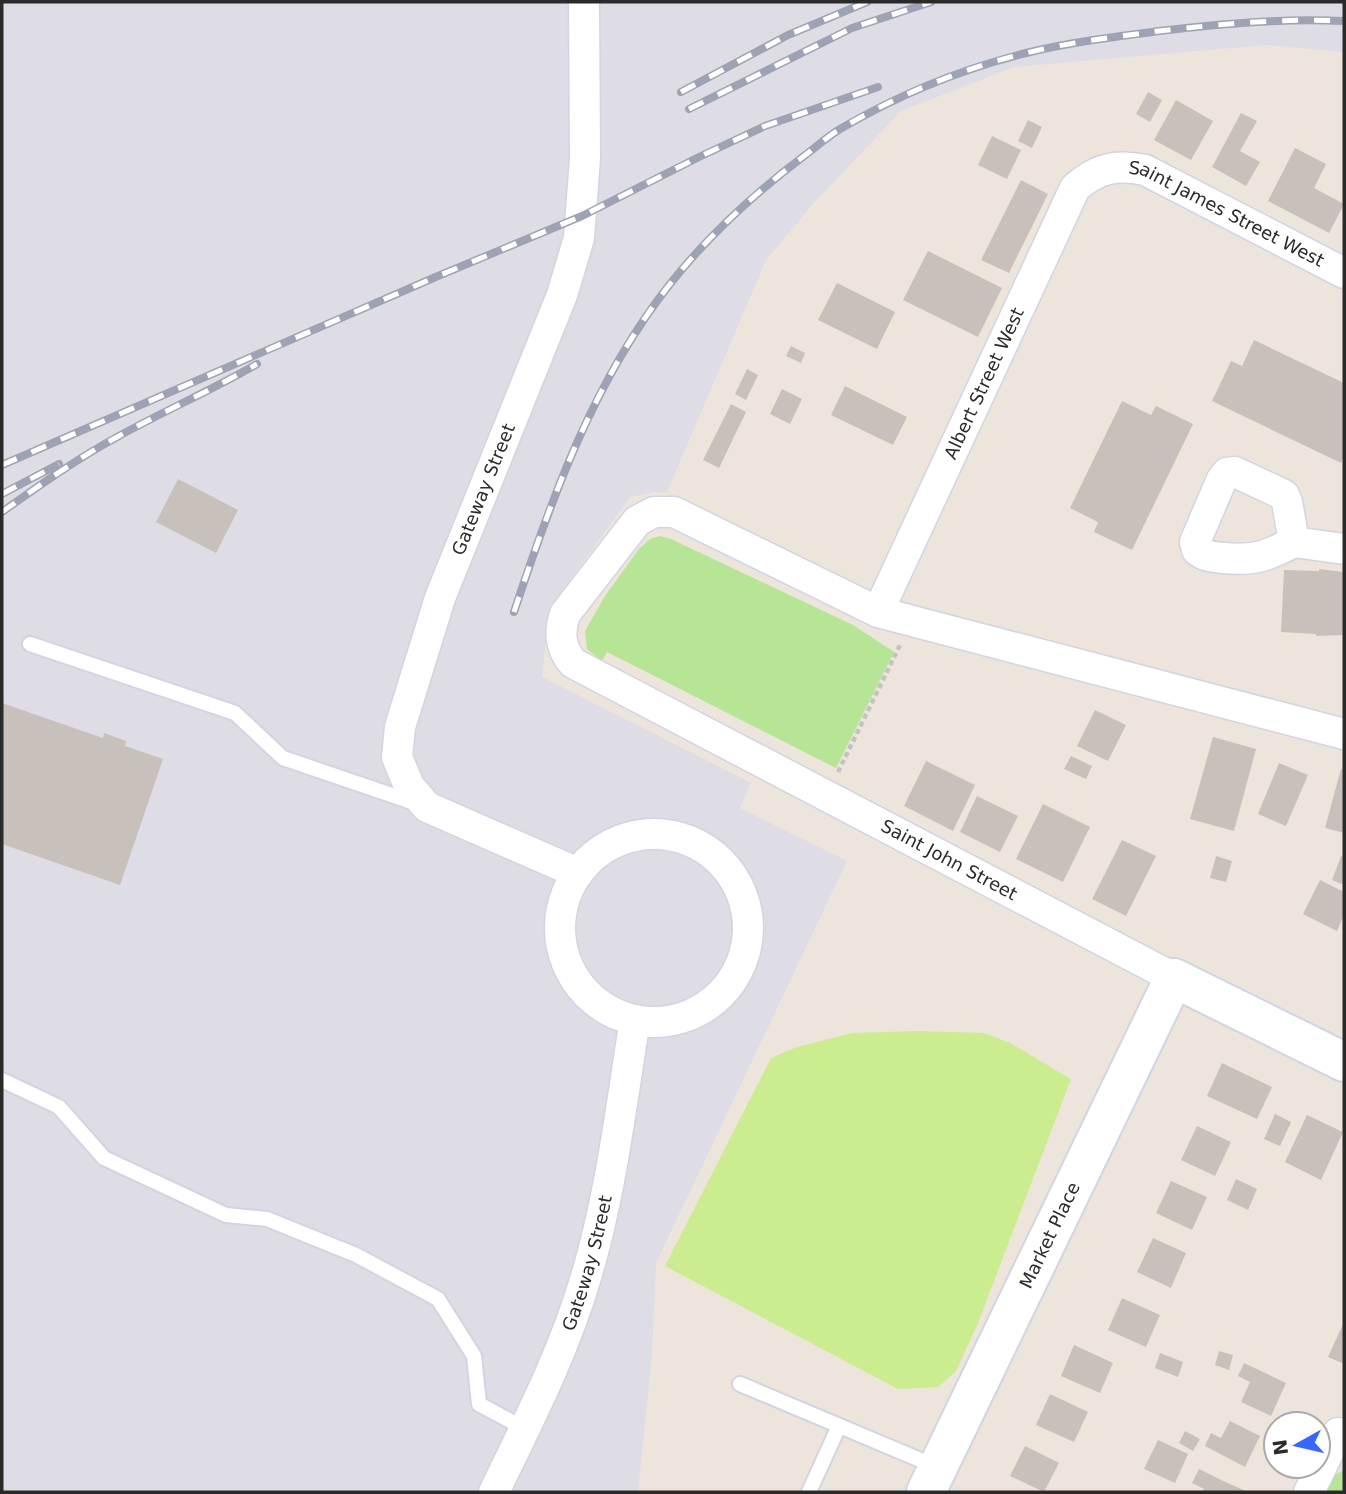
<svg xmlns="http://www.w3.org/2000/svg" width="1346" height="1494" viewBox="0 0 1346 1494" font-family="'DejaVu Sans',sans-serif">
  <rect width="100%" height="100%" fill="#ede4db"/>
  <path fill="#dedce5" d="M2,2H1344V52L1267,45L1014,67L901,111L812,205L766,260L667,492H653L630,497L549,609L542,677L751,783L740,808L847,861L656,1263L652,1354L638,1492H2Z"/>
  <path fill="#b5e595" d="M660,536L671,539L853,625L894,652L836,768L607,652L602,661L587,649L585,631L605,596L639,549L650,539Z
    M1344,1470V1492H1324L1333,1476Z"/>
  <path fill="#cbed90" d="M919,1031L984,1033L1010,1043L1071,1079L978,1323L956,1371L938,1387L898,1389L665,1266L771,1058L797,1047L852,1033Z"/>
  <path fill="#c8c1bb" d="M1148,92L1162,100L1150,122L1136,114Z
    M1176,100L1213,121L1191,160L1154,140Z
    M1241,113L1257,121L1240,151L1260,162L1246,186L1212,167Z
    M1028,120L1042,127L1032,148L1018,141Z
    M992,136L1021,150L1007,179L978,165Z
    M1295,148L1326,164L1314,188L1344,204L1329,233L1268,201Z
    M1021,180L1048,194L1009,273L981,260Z
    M928,251L1002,288L978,337L903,300Z
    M837,283L895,312L877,349L818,320Z
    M1254,340L1344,383V456L1341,463L1212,401L1231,361L1242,366Z
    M791,346L805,353L801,363L786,356Z
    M747,369L758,375L746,400L735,394Z
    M845,386L907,417L893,445L831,415Z
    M782,389L802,399L790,424L770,414Z
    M1122,401L1151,415L1156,406L1193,424L1132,550L1094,532L1098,522L1070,508Z
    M731,404L746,412L719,468L703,460Z
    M178,479L238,510L216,553L156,522Z
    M1319,569L1344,572V635L1316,636V634L1281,632L1284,570L1319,571Z
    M2,703L103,738L104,733L126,741L125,746L163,759L120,885L2,844Z
    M1095,710L1126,725L1108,761L1077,746Z
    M1213,737L1256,749L1234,831L1190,819Z
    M1071,756L1092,766L1086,779L1064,769Z
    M926,761L975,785L953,831L904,806Z
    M1279,763L1308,775L1286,826L1258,814Z
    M1341,769L1344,770V833L1325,828Z
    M977,796L1018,816L1000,852L960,832Z
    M1043,804L1090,827L1063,882L1016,859Z
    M1122,840L1156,856L1126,916L1092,899Z
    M1216,856L1232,861L1226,882L1210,878Z
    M1341,856L1344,857V885L1332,880Z
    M1320,880L1344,892V915L1337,931L1303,914Z
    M1222,1063L1272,1087L1257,1119L1207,1096Z
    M1275,1114L1291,1122L1280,1146L1264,1139Z
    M1307,1115L1343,1132L1321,1180L1285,1162Z
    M1197,1126L1231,1142L1215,1176L1181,1160Z
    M1236,1179L1257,1189L1248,1210L1227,1200Z
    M1171,1181L1207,1197L1192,1230L1156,1213Z
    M1153,1238L1186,1253L1171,1288L1137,1272Z
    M1122,1298L1160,1315L1146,1347L1108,1330Z
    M1344,1322V1364L1328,1357Z
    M1074,1345L1113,1363L1100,1393L1061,1376Z
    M1219,1351L1233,1355L1229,1370L1215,1365Z
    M1160,1353L1183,1362L1178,1377L1155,1368Z
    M1244,1363L1286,1383L1271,1416L1241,1402L1250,1382L1238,1376Z
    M1050,1394L1088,1412L1074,1442L1036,1425Z
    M1230,1421L1260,1436L1245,1467L1205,1446L1211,1433L1221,1438Z
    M1185,1431L1200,1439L1193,1451L1179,1443Z
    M1158,1440L1188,1454L1175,1483L1144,1469Z
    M1025,1446L1059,1463L1044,1492L1010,1476Z
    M1199,1469L1221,1480L1248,1492H1202L1204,1489L1192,1483Z"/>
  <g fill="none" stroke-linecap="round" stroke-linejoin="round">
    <g stroke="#d0d5e3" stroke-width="18">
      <path id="lane" d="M30,644L235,713L283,758L415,803
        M2,1080L59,1107L104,1158L226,1215L267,1219L356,1255L438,1299L474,1356L479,1404L525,1429
        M740,1384L937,1467
        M809,1492L839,1426"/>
    </g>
    <g stroke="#d0d5e3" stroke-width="33">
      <g id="street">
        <path d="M1294,542C1267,556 1255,561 1224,558C1214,557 1205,557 1197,550L1195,542L1222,479L1227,473L1235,472L1284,495L1287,502L1294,542L1344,549"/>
        <path id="s1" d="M878,612L1075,188C1097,168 1117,164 1145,170L1344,273"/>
        <circle cx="654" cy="928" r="94"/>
        <path id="s2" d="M578,873L427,807L409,786L397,757L400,727L440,598L562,295L579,238L585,158L584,2"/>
        <path d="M1174,978L573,663C560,648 559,632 565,614L637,521L654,512H674L878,612L1344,734"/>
        <path id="s3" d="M494,1492C528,1422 564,1352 586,1277C611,1194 621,1106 635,1020"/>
        <path d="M1309,1492L1338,1433L1344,1436"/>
      </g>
    </g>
    <g stroke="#d0d5e3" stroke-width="42">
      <g id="secondary">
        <path id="s4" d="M926,1492L1174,978L1344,1062"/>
      </g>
    </g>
    <path stroke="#c3c3c3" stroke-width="4.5" stroke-dasharray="5 3.5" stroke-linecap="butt" d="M838,772L900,645"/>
    <use href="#lane" stroke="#fff" stroke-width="14"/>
    <use href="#street" stroke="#fff" stroke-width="30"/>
    <use href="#secondary" stroke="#fff" stroke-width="38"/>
    <g stroke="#9ea2b5" stroke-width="8">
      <path id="rail" d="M681,92L788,35L867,2
        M689,109L852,28L931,2
        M2,465L438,276L582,216L699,157L765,126L878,87
        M2,494L59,464
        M2,512C40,485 78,458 119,436C164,411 212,390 257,364
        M514,612C552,497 594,380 670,284C708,236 755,193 804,156C816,147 827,137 840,129C898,95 961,69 1026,53C1070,42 1115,37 1159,31C1221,24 1283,18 1344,21"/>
    </g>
    <use href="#rail" stroke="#fff" stroke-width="5" stroke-dasharray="16" stroke-linecap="butt"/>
  </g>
  <g text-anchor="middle" stroke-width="6" stroke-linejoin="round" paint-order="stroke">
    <g font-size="18" fill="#2a2a2a" stroke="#fff">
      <text dy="6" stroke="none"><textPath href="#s1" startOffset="635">Saint James Street West</textPath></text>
      <text dy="6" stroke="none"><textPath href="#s1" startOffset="252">Albert Street West</textPath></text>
      <text dy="6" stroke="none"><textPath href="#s2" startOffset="506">Gateway Street</textPath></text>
      <text transform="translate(949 860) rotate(28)" y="6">Saint John Street</text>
      <text dy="6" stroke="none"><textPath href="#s4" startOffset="285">Market Place</textPath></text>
      <text dy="6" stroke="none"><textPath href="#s3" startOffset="248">Gateway Street</textPath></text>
    </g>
  </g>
  <rect width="1346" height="1494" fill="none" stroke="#2a2a2a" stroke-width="7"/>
  <g transform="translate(1297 1445) rotate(262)"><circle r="33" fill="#ffffff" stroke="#aaaaaa" stroke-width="2"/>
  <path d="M0-5L12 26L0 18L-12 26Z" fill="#3667ff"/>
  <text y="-10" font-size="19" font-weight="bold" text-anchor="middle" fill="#2a2a2a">N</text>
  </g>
</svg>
